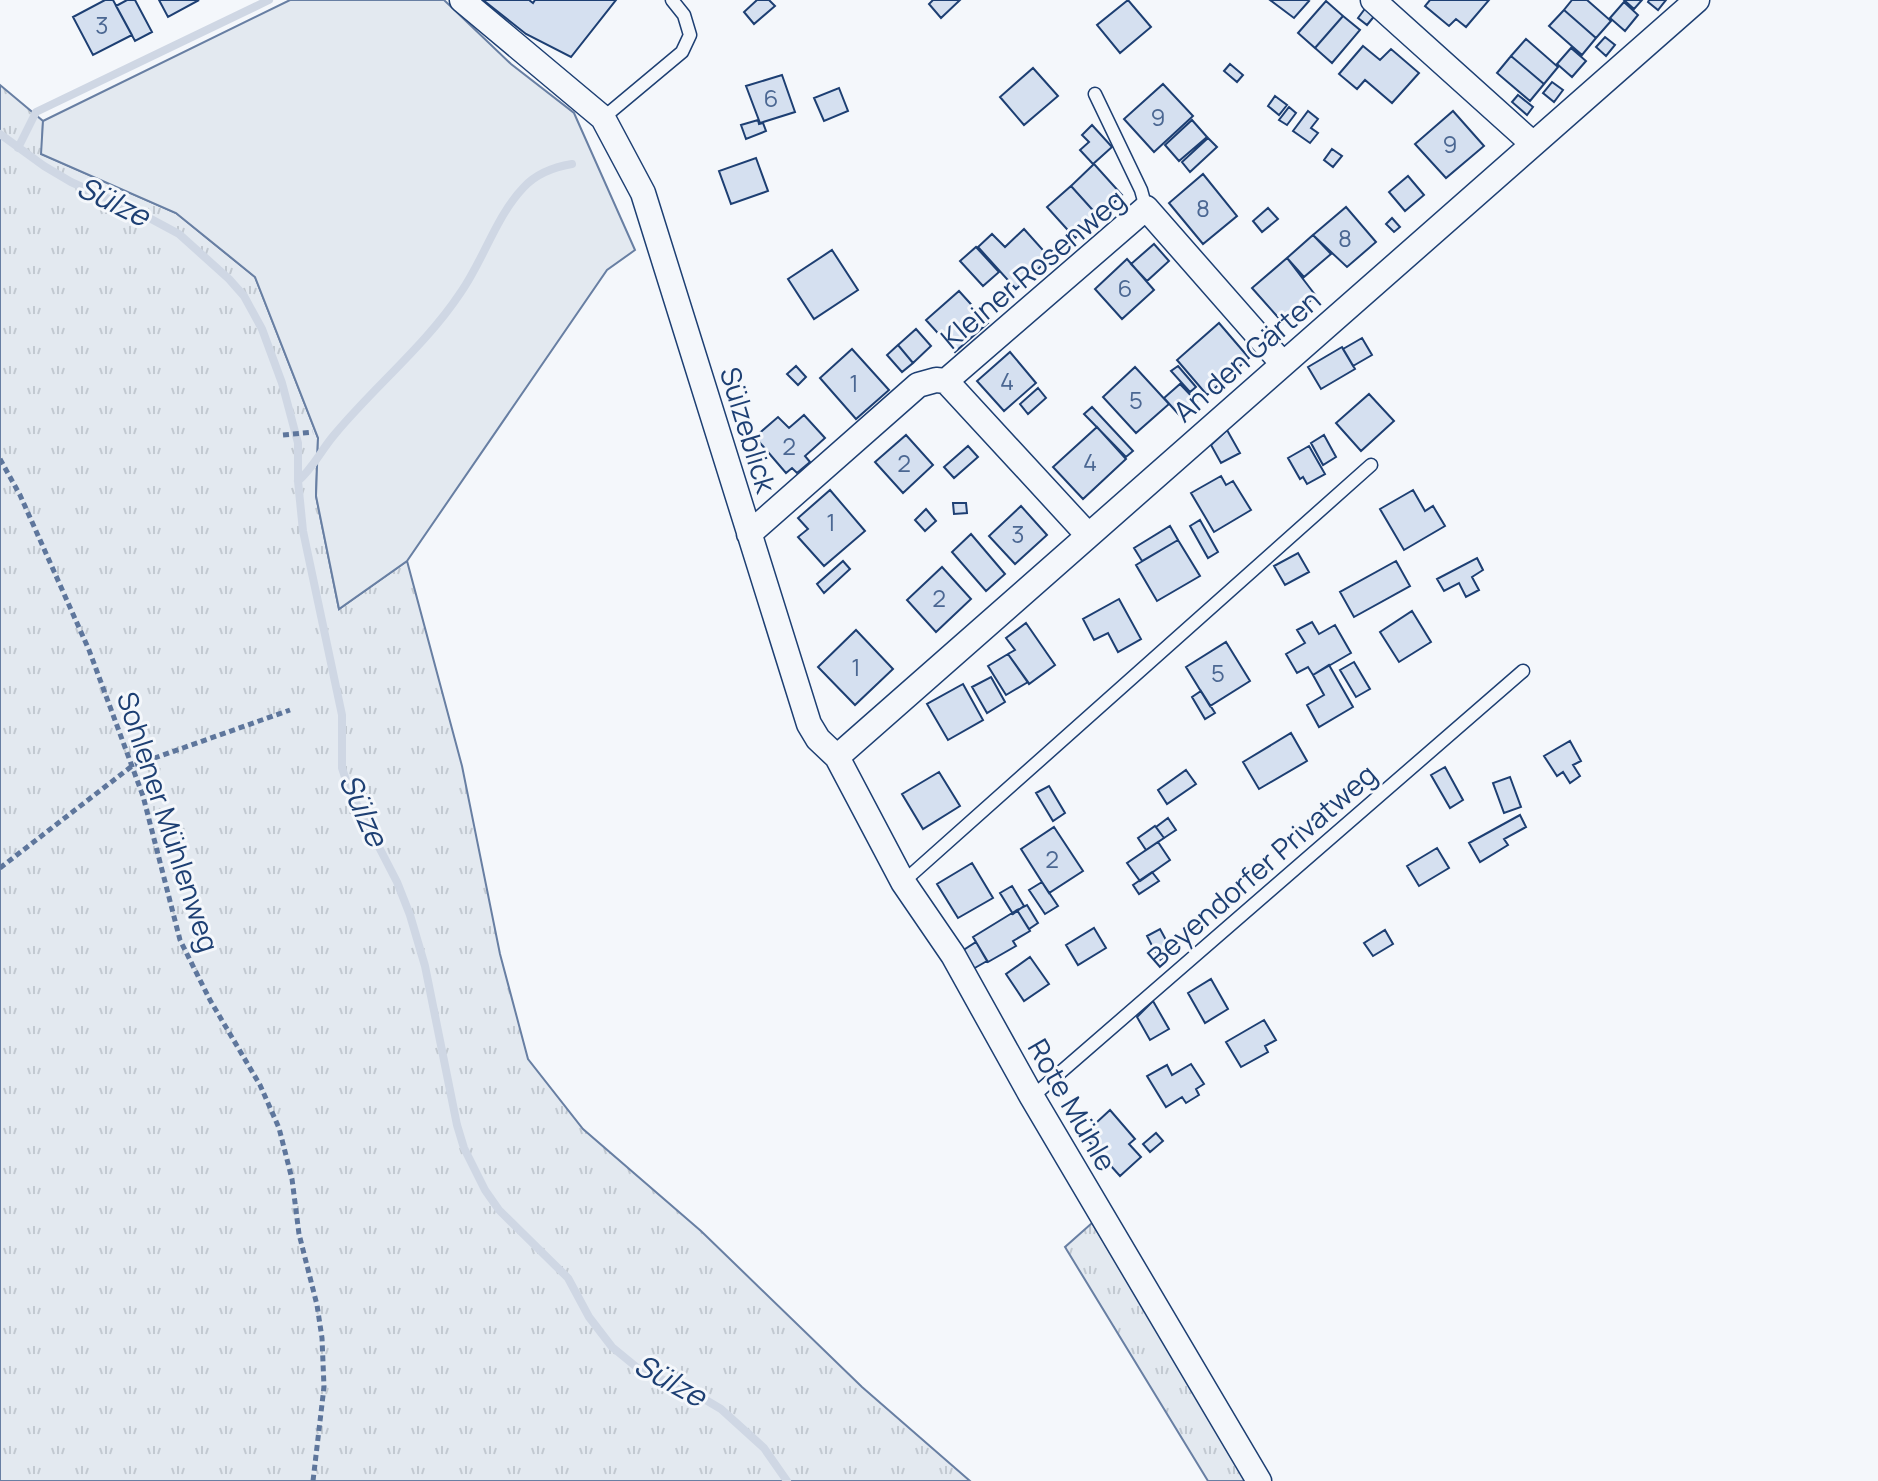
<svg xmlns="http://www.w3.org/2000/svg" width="1878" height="1481" viewBox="0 0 1878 1481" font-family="Manrope,sans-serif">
  <defs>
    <pattern id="grass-tufts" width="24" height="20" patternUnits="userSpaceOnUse" patternTransform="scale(2)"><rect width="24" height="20" fill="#e3e9f0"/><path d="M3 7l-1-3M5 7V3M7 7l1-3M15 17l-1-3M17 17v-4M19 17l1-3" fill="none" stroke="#c2c9d1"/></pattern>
  </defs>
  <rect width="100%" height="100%" fill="#f4f7fb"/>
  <path fill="url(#grass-tufts)" stroke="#687fa3" stroke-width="2" d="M0,85L43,121L42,154L176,213L255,277L318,438L316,496L339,609L407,561L462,766L500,954L528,1059L583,1129L701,1231L862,1387L970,1481H0Z
    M1092,1223L1208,1409L1248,1481H1208L1065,1247Z"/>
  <path fill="#e3e9f0" stroke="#687fa3" stroke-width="2" d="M290,0H444L511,64L574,113L635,250L607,270L407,561L339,609L316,496L318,438L255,277L176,213L41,154L43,121Z"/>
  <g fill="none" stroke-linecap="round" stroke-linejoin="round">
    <path stroke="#cfd7e4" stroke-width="8" d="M0,134L44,166L71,182L140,213L179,234L229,279L244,296L262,329L282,383L298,443V481L303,531L342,715V768L349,789L397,882L410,915L425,966L457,1125L464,1148L485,1190L499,1210L568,1278L589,1317L612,1347L640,1370L694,1393L721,1409L764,1448L787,1481
      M18,148L36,112L269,0
      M298,481C314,467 321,450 335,434C376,385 426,345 461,292C484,259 496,216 524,187C537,173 554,167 572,164"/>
  </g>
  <path fill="#d5e0f0" stroke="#1d3f73" stroke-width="2" d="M105,0H113L132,35L93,55L73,17Z
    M127,0H135L152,32L135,41L116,6Z
    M159,0H199L168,17Z
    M483,0H529L533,3L535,0H616L571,57L526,34Z
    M757,0H769L775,6L754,24L744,12Z
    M933,0H960L941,18L929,4Z
    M1128,0L1151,27L1120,53L1097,25Z
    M1270,0H1307L1309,1L1294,18Z
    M1430,0H1489L1466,27L1456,19L1449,26L1425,6Z
    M1572,0H1587L1611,21L1596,38L1564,10Z
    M1624,0H1642L1634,9Z
    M1649,0H1666L1658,10L1648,2Z
    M1326,1L1343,16L1315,48L1298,33Z
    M1624,2L1638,15L1625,31L1610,18Z
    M1367,6L1376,14L1367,25L1358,18Z
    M1564,10L1596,38L1582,55L1549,26Z
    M1343,16L1360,30L1332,63L1315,48Z
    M1605,37L1615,45L1606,56L1596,47Z
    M1526,39L1558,67L1544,84L1511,56Z
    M1363,46L1380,60L1391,49L1419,73L1392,103L1365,80L1357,89L1339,74Z
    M1571,48L1586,61L1572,77L1557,64Z
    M1511,56L1544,84L1530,101L1497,73Z
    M1230,64L1243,75L1237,82L1224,71Z
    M1033,68L1058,96L1024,125L1000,97Z
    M782,75L795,112L760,123L746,86Z
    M1552,82L1563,90L1554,102L1543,93Z
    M1163,84L1193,116L1154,152L1124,119Z
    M839,88L848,111L824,121L814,98Z
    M1518,95L1533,107L1527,115L1512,102Z
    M1275,96L1287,105L1279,115L1268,106Z
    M1289,107L1296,113L1287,125L1279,120Z
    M1308,111L1318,119L1311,128L1318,133L1310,143L1293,131Z
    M1453,111L1484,146L1446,178L1415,144Z
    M758,120L759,124L763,123L766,131L746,139L741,125Z
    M1192,120L1207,137L1179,161L1165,145Z
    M1092,125L1112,147L1093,164L1080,150L1089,142L1082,135Z
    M1208,138L1217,147L1190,172L1182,162Z
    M1332,149L1342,156L1333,167L1324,160Z
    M756,158L768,191L731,204L719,171Z
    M1094,164L1122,195L1099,217L1071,186Z
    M1203,174L1237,216L1203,244L1169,203Z
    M1408,176L1424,195L1405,211L1389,192Z
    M1071,186L1099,217L1075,238L1047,207Z
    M1346,207L1376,242L1347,267L1313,235Z
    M1268,208L1278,219L1262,232L1253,221Z
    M1392,218L1400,227L1394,232L1386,224Z
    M1024,229L1050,258L1016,289L978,247L992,234L1005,247Z
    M1313,235L1331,254L1304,277L1287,258Z
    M1154,244L1169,261L1147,281L1131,264Z
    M976,247L999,272L983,286L960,261Z
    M832,250L858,290L814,319L788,279Z
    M1287,258L1316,296L1283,323L1252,288Z
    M1127,259L1154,290L1122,319L1095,289Z
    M959,291L988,323L955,352L926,320Z
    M1219,323L1249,358L1207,395L1177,360Z
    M916,329L931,346L913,363L898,345Z
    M1362,338L1372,355L1353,366L1343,349Z
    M898,345L913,363L902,372L887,355Z
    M1342,347L1355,369L1321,389L1308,367Z
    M852,349L889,390L856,419L820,378Z
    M1010,352L1036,383L1004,411L977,381Z
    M796,366L806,377L798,385L787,374Z
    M1178,366L1196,387L1190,392L1171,371Z
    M1135,367L1169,404L1136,433L1103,397Z
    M1180,384L1197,402L1181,417L1164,398Z
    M1038,388L1046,398L1028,414L1020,404Z
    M1369,394L1394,421L1361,451L1336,423Z
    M1092,407L1133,451L1126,457L1084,414Z
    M804,415L825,438L805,456L810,462L797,473L792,468L786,473L755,437L778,417L789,428Z
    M1097,427L1126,459L1083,499L1053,467Z
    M1227,430L1240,453L1221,463L1211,445Z
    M906,435L933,465L903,493L875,462Z
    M1324,435L1336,457L1323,465L1311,443Z
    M968,446L978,457L954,478L944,467Z
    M1309,446L1325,474L1307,484L1303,477L1300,479L1288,458Z
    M1221,476L1226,485L1233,481L1251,510L1214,532L1191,493Z
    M830,490L865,531L824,566L798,537L808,529L798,518Z
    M1413,490L1425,511L1433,506L1445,526L1404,550L1380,509Z
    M953,503H966L967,513L954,514Z
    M1021,506L1047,535L1015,564L989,536Z
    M926,509L936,521L925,531L915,520Z
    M1200,520L1218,552L1208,558L1190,526Z
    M1170,526L1178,540L1142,561L1134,548Z
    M971,534L1005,574L986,591L952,552Z
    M1178,540L1200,576L1157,601L1136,565Z
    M1298,553L1309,572L1285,585L1274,566Z
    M1477,558L1483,570L1472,577L1479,590L1466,597L1459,583L1444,591L1437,579Z
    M843,561L850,569L824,593L817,584Z
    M1396,561L1410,586L1354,617L1340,592Z
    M942,567L971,599L936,632L907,600Z
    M1119,599L1141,639L1118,652L1108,633L1094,640L1083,619Z
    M1412,611L1431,642L1399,662L1380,632Z
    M1312,622L1319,634L1335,625L1351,653L1313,675L1308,667L1297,673L1286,654L1305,643L1297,630Z
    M1026,623L1055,665L1029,684L1008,654L1015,650L1006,638Z
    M856,630L893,669L855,705L818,667Z
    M1226,642L1250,681L1210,706L1186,667Z
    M1008,654L1028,682L1006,695L988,666Z
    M1354,662L1370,689L1356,697L1340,670Z
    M1329,665L1353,707L1319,727L1307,705L1324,695L1313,675Z
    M991,677L1005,702L987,713L972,687Z
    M963,684L983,720L948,740L927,704Z
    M1201,691L1215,713L1205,719L1192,697Z
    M1291,733L1307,761L1259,789L1243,762Z
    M1570,741L1581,761L1573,765L1580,776L1570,783L1563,772L1557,776L1544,756Z
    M1445,767L1463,800L1450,808L1431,775Z
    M1186,770L1196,784L1167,804L1158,790Z
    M939,772L960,806L923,829L902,794Z
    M1510,777L1521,807L1504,813L1493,783Z
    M1049,786L1065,813L1053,821L1036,793Z
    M1520,815L1526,827L1504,839L1508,845L1480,862L1469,843Z
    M1168,818L1176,830L1164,838L1156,827Z
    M1155,826L1164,838L1146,850L1138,838Z
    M1054,827L1083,871L1049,893L1021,849Z
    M1158,842L1170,860L1140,881L1127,863Z
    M1437,848L1449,868L1419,886L1407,866Z
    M972,863L993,898L958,918L937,884Z
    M1152,872L1159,881L1139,894L1133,885Z
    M1042,882L1058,906L1045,914L1029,890Z
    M1012,886L1024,906L1013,914L1000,893Z
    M1027,905L1038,923L1029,929L1017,910Z
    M1017,910L1030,931L1013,941L1016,946L988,962L973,937Z
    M1094,928L1106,948L1078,965L1066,945Z
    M1160,929L1173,953L1160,961L1147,936Z
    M1385,930L1393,944L1373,956L1364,943Z
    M976,942L987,961L973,969L962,951Z
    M1030,957L1049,984L1024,1001L1006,974Z
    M1211,979L1228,1009L1205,1023L1188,993Z
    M1153,1001L1169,1029L1150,1040L1137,1017Z
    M1264,1020L1276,1040L1265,1046L1268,1052L1241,1067L1226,1042Z
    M1191,1064L1204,1084L1196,1089L1199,1095L1186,1103L1182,1097L1166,1107L1147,1076L1167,1065L1172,1075Z
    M1110,1110L1135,1139L1129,1144L1141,1157L1120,1176L1083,1135Z
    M1156,1133L1163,1141L1150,1152L1143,1144Z"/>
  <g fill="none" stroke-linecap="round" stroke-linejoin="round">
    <g stroke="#1d3f73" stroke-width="15">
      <path id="lane" d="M1095,94L1141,190L1146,208
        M603,118L682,52L690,35L684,15L672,0
        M903,882L1371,465
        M1032,1097L1523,671"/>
    </g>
    <g stroke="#1d3f73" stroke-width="27">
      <path id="street" d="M462,0L603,118L643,193L809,724L818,739L837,757L903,882L953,955L1032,1097L1259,1481
        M1373,0L1533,144
        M749,534L918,385L936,380L946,381
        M1088,535L946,381L1146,208L1283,364
        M837,757L1697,0"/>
    </g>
    <path stroke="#5e769c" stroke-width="5" stroke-dasharray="6 4" stroke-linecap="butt" d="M283,435L313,432
      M0,459L20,495L89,650L143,796L180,940L210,1000L260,1085L279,1128L292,1179L299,1234L317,1305L322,1338L324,1387L313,1481
      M0,868L132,766L290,710"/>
    <use href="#lane" stroke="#f4f7fb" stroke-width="12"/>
    <use href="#street" stroke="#f4f7fb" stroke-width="24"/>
  </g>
  <g text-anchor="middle" stroke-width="6" stroke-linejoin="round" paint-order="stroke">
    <g font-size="24" fill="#4b6792">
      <text x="102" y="34">3</text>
      <text x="771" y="107">6</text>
      <text x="1158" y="126">9</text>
      <text x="1450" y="153">9</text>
      <text x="1203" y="217">8</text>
      <text x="1345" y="247">8</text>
      <text x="1125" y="297">6</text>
      <text x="1007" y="390">4</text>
      <text x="854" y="392">1</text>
      <text x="1136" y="409">5</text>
      <text x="789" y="455">2</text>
      <text x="1090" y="471">4</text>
      <text x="904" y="472">2</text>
      <text x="831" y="531">1</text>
      <text x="1018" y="543">3</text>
      <text x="939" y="607">2</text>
      <text x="856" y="676">1</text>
      <text x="1218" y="682">5</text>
      <text x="1052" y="868">2</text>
    </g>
    <g font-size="28" fill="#1d3f73" stroke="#f4f7fb">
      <text transform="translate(1033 269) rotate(-40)" y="10">Kleiner Rosenweg</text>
      <text transform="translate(1247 356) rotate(-41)" y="10">An den Gärten</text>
      <text transform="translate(748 430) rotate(73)" y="10">Sülzeblick</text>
      <text transform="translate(168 822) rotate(72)" y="10">Sohlener Mühlenweg</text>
      <text transform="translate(1262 866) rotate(-41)" y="10">Beyendorfer Privatweg</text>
      <text transform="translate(1072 1105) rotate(60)" y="10">Rote Mühle</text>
    </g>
    <g font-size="30" font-style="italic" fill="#1d3f73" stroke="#f4f7fb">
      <text transform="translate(113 202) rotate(26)" y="10">Sülze</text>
      <text transform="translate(363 810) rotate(66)" y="10">Sülze</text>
      <text transform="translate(670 1381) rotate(29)" y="10">Sülze</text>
    </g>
  </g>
</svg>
